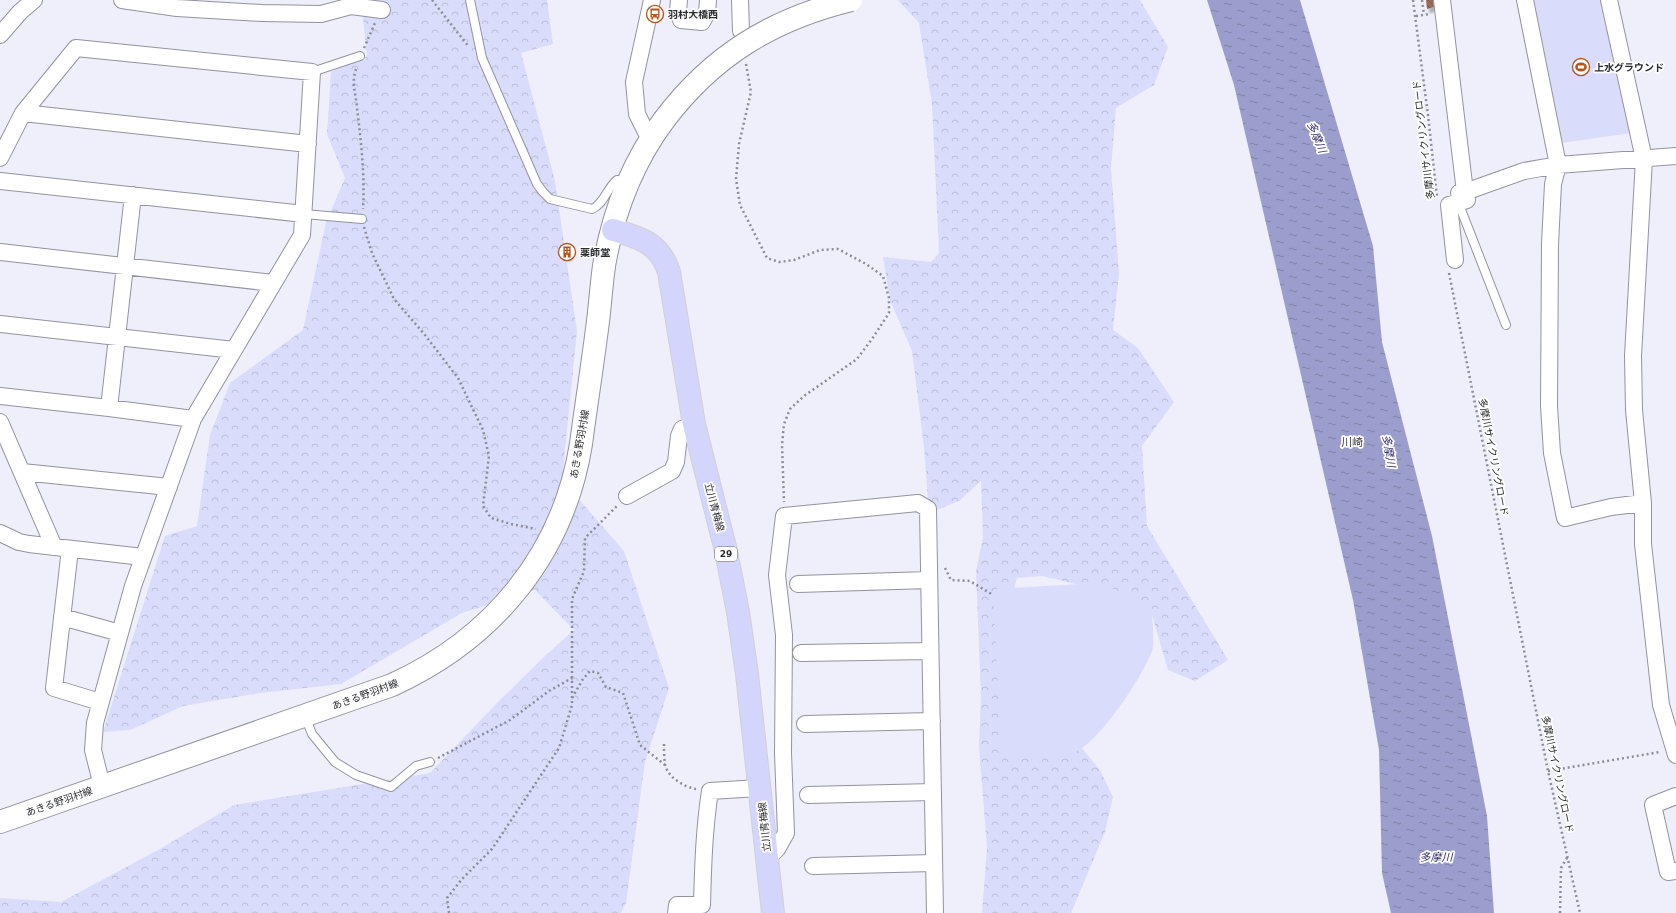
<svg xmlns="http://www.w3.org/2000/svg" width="1676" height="913" viewBox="0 0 1676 913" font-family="'DejaVu Sans','Noto Sans JP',sans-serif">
  <defs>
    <pattern id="forest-crowns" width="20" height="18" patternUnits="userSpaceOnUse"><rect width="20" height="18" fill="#dadcfb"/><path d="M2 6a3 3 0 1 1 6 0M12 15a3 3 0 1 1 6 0" fill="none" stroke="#bbbdd8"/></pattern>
    <pattern id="water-ripples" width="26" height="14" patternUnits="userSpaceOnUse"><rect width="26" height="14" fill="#9b9ecc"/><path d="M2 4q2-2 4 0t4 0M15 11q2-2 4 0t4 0" fill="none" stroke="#7f81a6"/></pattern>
    <pattern id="building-back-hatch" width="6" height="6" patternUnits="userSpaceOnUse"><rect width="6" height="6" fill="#9a6c56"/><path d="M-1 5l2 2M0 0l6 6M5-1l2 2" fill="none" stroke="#7e5948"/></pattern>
    <filter id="shadow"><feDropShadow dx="2.5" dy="4.5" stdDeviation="1" flood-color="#0004"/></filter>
  </defs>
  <rect width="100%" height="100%" fill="#eeeffb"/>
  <path fill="url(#forest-crowns)" d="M361,0H547L553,44L521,53L555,181L577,331L562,480L624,551L669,688L645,762L626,903L621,913H0V898L61,902L158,850L234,805L430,773L498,702L546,655L574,630L535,590L462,613L341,684L260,693L183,706L130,730L103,732L165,536L197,526L210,435L230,383L303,330L326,222L345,178L327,134L331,72L367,56Z
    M898,0H1140L1168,47L1154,85L1116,108L1111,168L1119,274L1113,330L1138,348L1174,402L1142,446L1147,526L1228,660L1195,681L1168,670L1152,615L1137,599L1042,576L1017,578L1010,602L1008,749L1082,748L1100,770L1113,797L1105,832L1071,913H982L987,848L979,747L981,696L976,571L983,537L981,481L959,501L929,513L924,447L912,351L890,300L883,257L931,262L939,253L932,104L919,23Z"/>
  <path fill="#dadcfb" d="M1530,0H1602L1632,133L1561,143Z
    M1100,583L1151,605C1152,615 1155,643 1152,651C1143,676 1098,745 1073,753C1050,761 1025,756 1001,755L993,589Z"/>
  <path fill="url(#water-ripples)" d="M1207,0H1300L1373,246L1382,342L1432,536L1487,816L1494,913H1391L1382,873L1379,750L1353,600L1234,85Z"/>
  <path fill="url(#building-back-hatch)" filter="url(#shadow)" d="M1426,0H1433L1434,7L1427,9Z
    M564,247L572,249L569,257L562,255Z"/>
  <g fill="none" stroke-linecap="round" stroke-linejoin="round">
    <g stroke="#93939f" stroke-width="10">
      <path id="lane" d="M470,0L482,58L537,184L543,192L550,199L592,209C604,204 607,188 617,180L627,182
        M312,72L360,56
        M1458,202L1506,325
        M304,214L362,219
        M305,716L312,734L335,762L356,775L391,787L416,766L430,762"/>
    </g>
    <g stroke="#93939f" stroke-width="18">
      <path id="street" d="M122,0L177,8L262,13L321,14L351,6L382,10
        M679,0L678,11L681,20L702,22L707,13L708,0
        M740,0L741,31
        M1442,0L1465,192L1524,171L1558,165L1676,156
        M1525,0L1558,165L1553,184L1550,244L1549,406L1552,453L1565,518L1611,507L1643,503
        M1609,0L1644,159L1633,356L1634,410L1643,503V544L1661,705L1676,755
        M0,35L20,12L34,0
        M23,113L308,144
        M650,140L637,114L634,82L652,0
        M0,158L23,113L76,48L312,72L302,235L193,419L188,433L133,586L95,723L93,750L102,786
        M0,181L304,214
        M0,252L273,283
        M1455,260L1449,205L1467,200L1465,192L1459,193
        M0,324L234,350
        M0,396L109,408L193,419
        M109,408L133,195
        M0,422L54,547
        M22,472L169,487
        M627,496L672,471L676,462L679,436L682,429L694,424
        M0,533L19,542L29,544L143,557
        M70,549L54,688L100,702
        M798,584L929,580
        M62,617L120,633
        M801,653L930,651
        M805,724L932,721
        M808,795L933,792
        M1676,796L1653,805L1668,872L1676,871
        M767,859L777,849L786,833L783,753L784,635L777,575L784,516L918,503L928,509L935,913
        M813,866L934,863
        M676,913L677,905H702C703,867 704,830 710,791L759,788"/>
    </g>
    <g stroke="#93939f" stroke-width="24">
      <path id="secondary" d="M0,822L392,685C493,639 563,555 581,444C586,406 592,368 597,329C600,308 601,287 604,266C613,213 632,163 664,120"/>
    </g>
    <g stroke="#d1d1d2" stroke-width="24">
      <path id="primary" d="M613,230C639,237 660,243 669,272L694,424L726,551L738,612L747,674L773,913"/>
    </g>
    <path stroke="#8c8d95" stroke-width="2.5" stroke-dasharray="2 3" stroke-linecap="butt" d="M432,0L469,47
      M1413,0L1428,115L1437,197
      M1422,0L1424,15
      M1416,16L1429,14
      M364,48L375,23
      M746,64L751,92L739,144L736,179L740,205L767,258L779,262L794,260L820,250L838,249L866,264L883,276L889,298V313L872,339L857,359L804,396L790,409L784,424L782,445L784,502
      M356,69C351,83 356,94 357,108C361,141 365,176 363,209
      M364,227L372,253L394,299L425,335L458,378L483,430L489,456L483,506L491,518L511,524L536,529
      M1449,273L1548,771L1580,913
      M945,568L951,580L970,581L993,595
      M572,698L583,679L590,671L598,673L606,687L623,693L640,745L665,765
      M664,744C664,750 664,757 665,764C667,777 684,787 696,789
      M438,758L510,720L549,691L572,678
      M1548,771L1660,752
      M449,913L447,898L462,879L492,849L559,748L572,705V599L584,571L585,538L618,505
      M1560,913L1561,868L1568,856"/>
    <use href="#lane" stroke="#fff" stroke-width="8"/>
    <use href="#street" stroke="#fff" stroke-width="16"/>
    <use href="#secondary" stroke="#fff" stroke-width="22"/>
    <use href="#primary" stroke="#d3d5fd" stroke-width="22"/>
    <g stroke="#93939f" stroke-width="24" stroke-linecap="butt">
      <path id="secondary-bridge" d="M664,120C713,55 773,19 851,0"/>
    </g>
    <use href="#secondary-bridge" stroke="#fff" stroke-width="22"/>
  </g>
  <defs>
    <g id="bus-ring" transform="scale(0.9)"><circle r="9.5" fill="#fff" stroke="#b6541a" stroke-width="1.5"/><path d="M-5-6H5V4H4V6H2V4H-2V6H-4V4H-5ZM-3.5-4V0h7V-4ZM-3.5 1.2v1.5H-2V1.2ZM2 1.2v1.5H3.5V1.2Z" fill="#b6541a"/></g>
    <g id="stadium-ring" transform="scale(0.9)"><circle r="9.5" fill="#fff" stroke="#b6541a" stroke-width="1.5"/><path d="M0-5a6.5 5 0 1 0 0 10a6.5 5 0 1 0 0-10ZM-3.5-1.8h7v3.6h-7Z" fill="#b6541a"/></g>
    <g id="building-ring" transform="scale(0.9)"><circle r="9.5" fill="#fff" stroke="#b6541a" stroke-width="1.5"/><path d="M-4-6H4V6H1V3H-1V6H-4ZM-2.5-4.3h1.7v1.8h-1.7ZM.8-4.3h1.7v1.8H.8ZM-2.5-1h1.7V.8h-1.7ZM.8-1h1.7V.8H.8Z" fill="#b6541a"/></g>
  </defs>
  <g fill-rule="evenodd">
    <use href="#bus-ring" x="655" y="14"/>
    <use href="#stadium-ring" x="1581" y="67"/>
    <use href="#building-ring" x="567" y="252"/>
  </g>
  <g text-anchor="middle" stroke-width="3.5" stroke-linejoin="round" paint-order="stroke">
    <rect fill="#fff" stroke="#6b6c6f" stroke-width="1" x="715" y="547" width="22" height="14" rx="3"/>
    <g font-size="9" font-weight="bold" fill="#2c2d31">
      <text x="726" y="557">29</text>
    </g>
    <g font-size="10" font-weight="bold" fill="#2c2d31" stroke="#fff" text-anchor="start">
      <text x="668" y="18">羽村大橋西</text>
      <text x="1594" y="71">上水グラウンド</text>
      <text x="580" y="256">薬師堂</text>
    </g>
    <g font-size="10" fill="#2c2d31" stroke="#fff">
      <text transform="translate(1423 140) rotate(-97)" y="4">多摩川サイクリングロード</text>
      <text transform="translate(579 444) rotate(-80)" y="4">あきる野羽村線</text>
      <text transform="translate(1494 457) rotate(79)" y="4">多摩川サイクリングロード</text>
      <text transform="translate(715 507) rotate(75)" y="4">立川青梅線</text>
      <text transform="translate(365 694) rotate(-20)" y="4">あきる野羽村線</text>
      <text transform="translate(1558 774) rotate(78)" y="4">多摩川サイクリングロード</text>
      <text transform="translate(59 801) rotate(-19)" y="4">あきる野羽村線</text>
      <text transform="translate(764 827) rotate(-96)" y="4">立川青梅線</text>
    </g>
    <g font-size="11" font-style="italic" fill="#332f69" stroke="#fff">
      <text transform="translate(1317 137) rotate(68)" y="4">多摩川</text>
      <text transform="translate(1389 451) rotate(81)" y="4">多摩川</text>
      <text x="1436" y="861">多摩川</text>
    </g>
    <g font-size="11" fill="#3e3e48" stroke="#fff">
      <text x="1352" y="446">川崎</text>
    </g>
  </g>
</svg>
